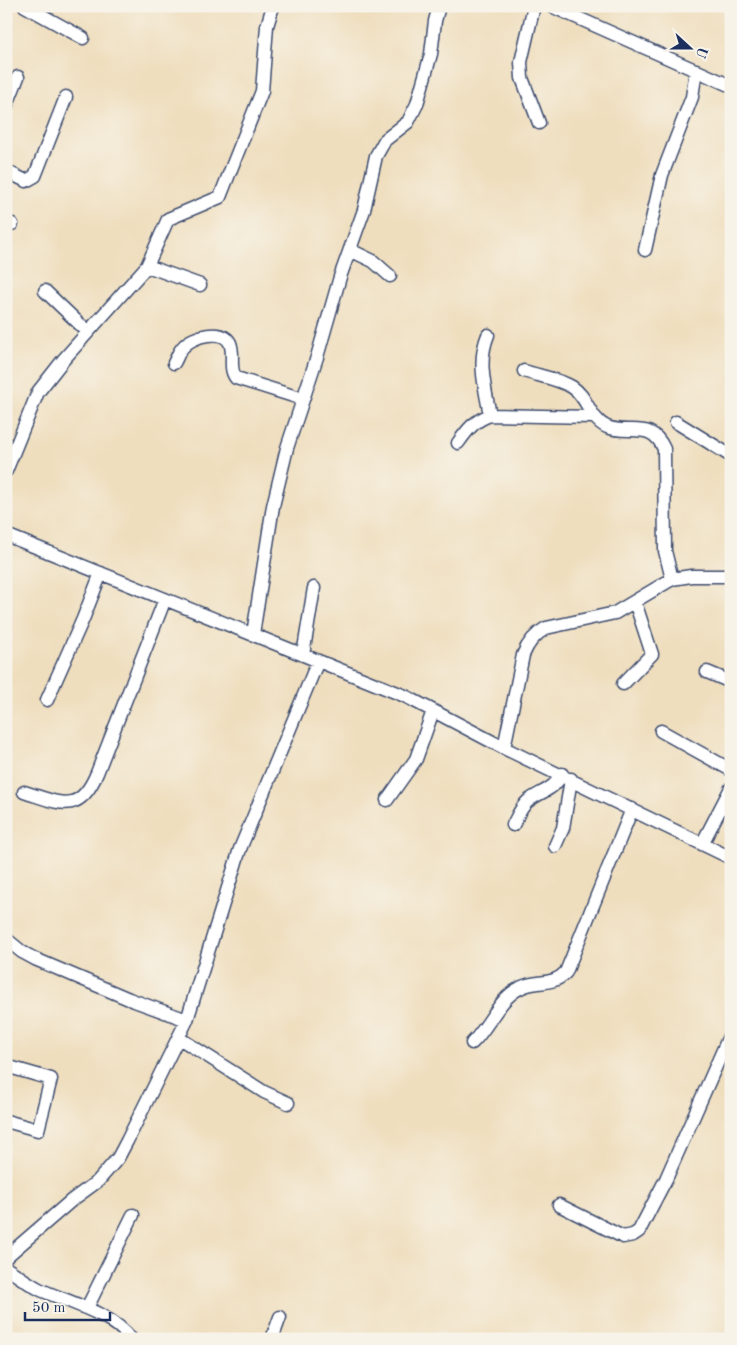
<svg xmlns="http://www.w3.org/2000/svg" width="737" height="1345" viewBox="0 0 737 1345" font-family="'Old Standard TT',serif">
  <rect width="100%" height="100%" fill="#f7f3e8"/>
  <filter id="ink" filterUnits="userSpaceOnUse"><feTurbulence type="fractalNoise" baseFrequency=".02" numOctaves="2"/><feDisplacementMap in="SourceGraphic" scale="10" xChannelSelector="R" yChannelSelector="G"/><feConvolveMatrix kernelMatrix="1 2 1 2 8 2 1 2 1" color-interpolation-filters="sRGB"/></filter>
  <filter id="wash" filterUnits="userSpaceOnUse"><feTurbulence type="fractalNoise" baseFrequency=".0096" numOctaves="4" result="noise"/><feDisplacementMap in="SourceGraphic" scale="20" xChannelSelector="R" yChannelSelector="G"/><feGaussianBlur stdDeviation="1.12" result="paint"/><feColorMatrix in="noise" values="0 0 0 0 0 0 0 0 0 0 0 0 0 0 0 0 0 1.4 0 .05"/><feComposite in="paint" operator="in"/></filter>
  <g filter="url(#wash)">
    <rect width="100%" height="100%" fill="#efdebe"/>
  </g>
  <g filter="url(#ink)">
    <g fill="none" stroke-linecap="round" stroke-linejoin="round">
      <g stroke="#3b496c" stroke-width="15">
        <path id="street" d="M25,6L83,38
          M534,6L521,62L522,78L539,123
          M551,6L731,86
          M6,107L18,77
          M6,171L26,181L35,176L66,97
          M6,223L12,224
          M350,250L373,261L390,276
          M645,250L662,175L692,97L696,70
          M147,266L200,285
          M45,291L88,332
          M488,335C477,361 485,388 490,415L593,417
          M174,363C177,358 179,350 184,346C192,336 223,328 230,343C235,355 228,368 236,378L303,399
          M524,371C539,376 559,379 572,387C588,397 589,419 607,427C629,436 651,419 664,449L665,551L672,579
          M676,422L731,456
          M458,443C468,429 474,421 490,415
          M6,471L38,392L64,359L147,266L168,219L220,197L262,91L267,26L273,6
          M6,535L405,696L504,748L731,858
          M253,634L273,506L287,448L317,357L340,277L364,210L376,156L385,140L408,122L417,104L431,54L435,21L439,6
          M303,655L314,588
          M707,672L731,682
          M623,684L652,654L635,602
          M47,700L83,619L101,573
          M661,731L731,770
          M504,748L523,655C528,643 534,635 546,628L615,613L672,579L691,576H731
          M24,792C60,803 79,816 97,773L165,599
          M387,800L416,759L433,711
          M513,825C517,817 521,807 528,801C541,791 554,790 562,774
          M702,844L731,788
          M555,846L563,828L571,779
          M6,939L22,952L35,959L129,999L187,1020
          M179,1038L264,1092L288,1103
          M472,1043C489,1027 498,999 520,988C535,979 553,987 566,972L632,809
          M6,1066L51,1079L38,1130L6,1121
          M559,1205L623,1237L633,1235L639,1231L666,1179L731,1032
          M6,1257L72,1200L98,1181L118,1158L127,1141L187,1020L240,849L318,661
          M6,1268C17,1275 28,1283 39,1289C67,1302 112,1313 131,1339
          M87,1308L133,1215
          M272,1339L280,1317"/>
      </g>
      <use href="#street" stroke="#fff" stroke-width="12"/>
    </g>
  </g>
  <rect width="737" height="1345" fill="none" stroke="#f7f3e8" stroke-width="25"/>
  <g transform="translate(690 48) rotate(111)" stroke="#f7f3e8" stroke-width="4" paint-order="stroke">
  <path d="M0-4L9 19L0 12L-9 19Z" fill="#1b2f5e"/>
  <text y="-8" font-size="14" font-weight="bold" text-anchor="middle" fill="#1b2f5e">U</text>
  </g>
  <path d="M25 1312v8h85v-8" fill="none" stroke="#1b2f5e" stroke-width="2.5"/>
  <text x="32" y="1312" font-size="15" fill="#1b2f5e" stroke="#f7f3e8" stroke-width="4" paint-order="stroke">50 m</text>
</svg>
